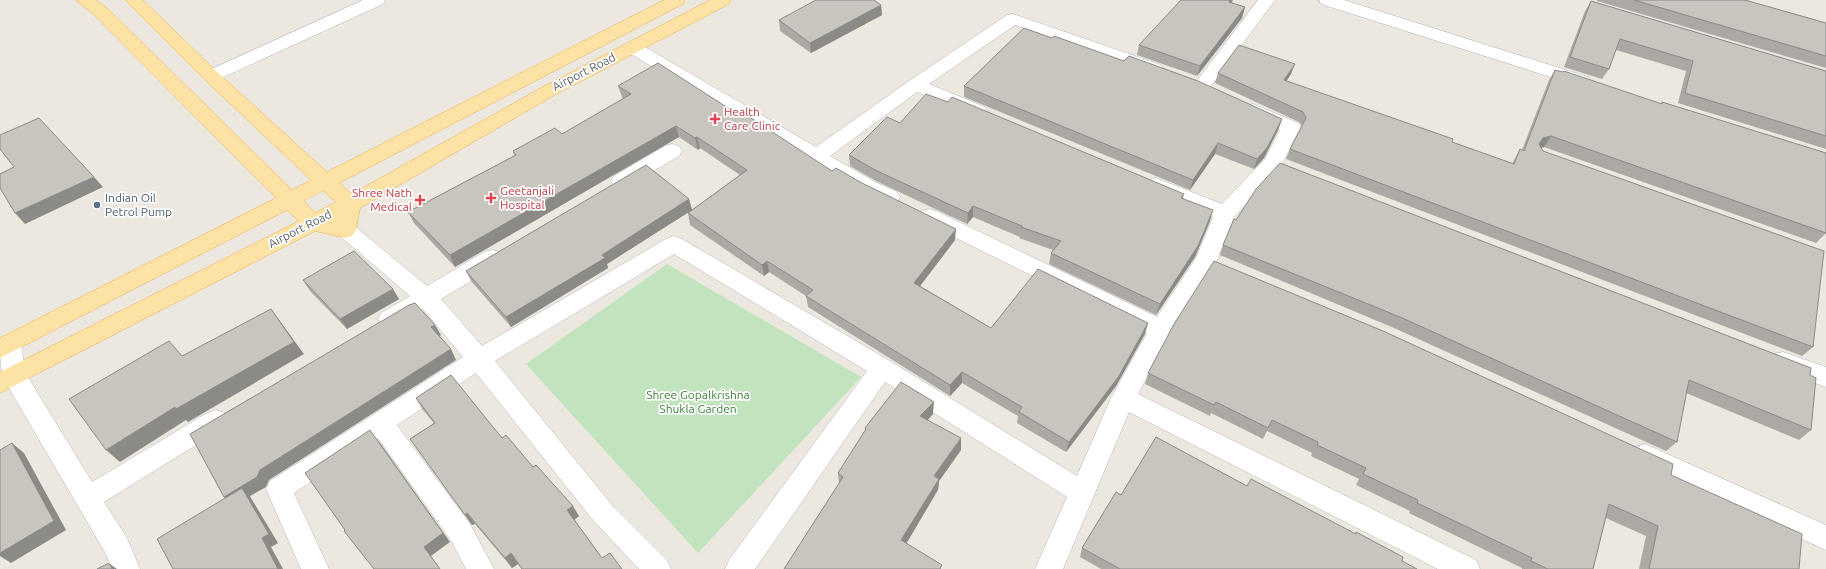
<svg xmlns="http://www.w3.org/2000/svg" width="1826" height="569" viewBox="0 0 1826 569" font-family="Ubuntu,sans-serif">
  <rect width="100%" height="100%" fill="#ece8e0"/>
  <path fill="#c1e3bd" d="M667,264L861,377L698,553L526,364Z"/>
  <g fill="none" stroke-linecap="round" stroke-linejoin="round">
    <g stroke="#b3b7bb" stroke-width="1">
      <path id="street" d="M363,0H385L383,4L217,80L211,82L205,80L202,76L205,72Z
        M1258,0H1275L1208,90L1202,92L1196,90L1193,86L1196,82Z
        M1319,0H1344L1588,77L1591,81L1588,85L1582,87L1576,85L1321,4Z
        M1013,14L1161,65L1164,69L1161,73L1155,75L1149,73L1015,25L929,84L985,107L987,111L985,115L978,117L971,115L917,92L830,156L875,182L897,192L900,197L897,202L890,204L861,192L626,51L623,47L626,43L632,42L638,43L816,147L909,81L1007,15Z
        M1253,104L1298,123L1301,127L1280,168L1234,217L1217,260L1169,335L1138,394L1476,560L1480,569H1438L1129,412L1063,569H1035L1067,497L885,382L755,569H725L729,560L867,371L674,254L495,361L611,504L667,560L671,569H639L593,520L476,373L397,425L470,524L494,569H466L452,542L378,438L294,493L329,569H301L266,489L270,481L463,357L423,309C410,317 396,330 381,325L378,319L381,313L410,296L339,235L336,230L339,225L346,222L353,225L427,286L484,252L492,250L500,252L503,258L500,264L441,299L482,346L666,239L674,236L682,239L890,361L1077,476L1111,398L1147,333L922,221L919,216L922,211L929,209L936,211L1157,317L1196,258L1213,217L1149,190L1146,185L1149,180L1156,178L1222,204L1265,159L1280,130L1246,114L1244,110L1246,106Z
        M672,144L679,146L682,151L679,156L628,186L621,188L614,186L611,181L614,176L665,146Z
        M9,336L17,339L21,345L26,374L92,482L207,413L216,410L225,413L228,420L225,427L104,502L127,538L140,569H112L106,554L6,383C0,370 0,355 0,340Z
        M1783,352L1826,367V387L1775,368L1771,361L1775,354Z
        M1645,444L1826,525V550L1636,463L1632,455L1636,447Z"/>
    </g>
    <g stroke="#ecb059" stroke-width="1">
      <path id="primary" d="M76,0H95L105,6L292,190L311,180L205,80L125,0H143L217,72L327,172L664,0H685L683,4L339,183L352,194L539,89L710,0H731L729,4L551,97L360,208L356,230L353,235L346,238L315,231L0,393V372L299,221L287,210L0,358V338L276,198L93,14ZM323,191L336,202L315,213L304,201Z"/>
    </g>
    <use href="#street" fill="#fff" fill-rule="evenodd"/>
    <use href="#primary" fill="#fce3a5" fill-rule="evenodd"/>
  </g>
  <path fill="#aca9a4" d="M1597,0H1745L1826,23V68L1597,1Z
    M1591,1L1826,71V149L1678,103L1686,71L1616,50L1609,69L1602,79L1564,67L1585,11Z
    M881,5L882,15L811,53L780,31L779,20Z
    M1245,7L1242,18L1197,76L1137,55L1139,45Z
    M1052,38L1282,119L1278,130L1264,158L1254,169L1215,154L1190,190L964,97V86Z
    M1555,70L1661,104L1662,102L1826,233L1816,243L1544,147L1541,148L1543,151L1813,347L1802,356L1286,159L1290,149L1302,126L1299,122L1215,83L1218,73L1291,74L1286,81L1512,164L1514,160L1520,149L1522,150L1549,80Z
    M618,86L739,115L832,171L955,240L920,286L991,328L1145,334L1116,386L1066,452L1017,423L1018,416L962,383L950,396L808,307L806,296L769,272L764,276L690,225L688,213L740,175L700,148L698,150L679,137L455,267L414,223L408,212L514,156L513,151L562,134L624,99L622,97Z
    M900,123L1184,194L1183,198L1210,221L1195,257L1156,315L1049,264L1051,253L1053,250L1019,238L1020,237L973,217L967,224L876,181L850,166L849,155Z
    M689,199L692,210L607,264L608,268L511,327L471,281L466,271Z
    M1236,220L1810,375L1811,430L1799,440L1686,393L1677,442L1666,451L1394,328L1220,255L1223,245Z
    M303,280L399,299L347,329L310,291Z
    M1148,373L1671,475L1799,569H1639L1646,536L1606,518L1593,569H1522V568L1409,513L1410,511L1356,485L1359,479L1311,456L1312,453L1267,431L1263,439L1211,413L1210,416L1145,384Z
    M416,398L502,438L533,467L579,516L574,519L602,558L622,569L518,564L512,568L475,524L472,525L410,439L434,423L423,410Z
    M933,414L928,420L961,450L939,481L938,490L784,569L839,484L838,473L865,431V428Z
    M1247,486L1402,561L1417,569H1101L1080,557L1082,548L1121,495Z"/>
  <path fill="#8c8a86" d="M1230,0H1233L1226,12L1229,2Z
    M881,5L882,15L811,53L810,43Z
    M1245,7L1242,18L1197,76L1200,66Z
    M1295,64L1291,74L1280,91L1284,80Z
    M1282,119L1278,130L1264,158L1254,169L1257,159Z
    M676,126L679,137L455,267L450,255Z
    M1551,136L1544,147L1537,149L1543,138Z
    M697,137L700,148L698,150L695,138Z
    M1218,143L1215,154L1190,190L1193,180Z
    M94,177L103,187L25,224L15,213Z
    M689,199L692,210L607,264L608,268L511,327L506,317L602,255Z
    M973,206V217L967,224L968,213Z
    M1213,210L1210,221L1195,257L1156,315L1160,304Z
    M956,229L955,240L914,294V283Z
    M767,261L769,272L764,276L762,265Z
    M393,289L399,299L347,329L340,319Z
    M271,309L304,354L188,422L186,420L120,462L106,450L175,407Z
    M1148,323L1145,334L1116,386L1066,452L1069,442Z
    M435,325L441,335L437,338L431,327Z
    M451,349L456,360L269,480L266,487L250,496L251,498L278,543L271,547L283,569H278L234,506L224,497L260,470Z
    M962,372V383L950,396V385Z
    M934,402L933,414L920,428V416Z
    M961,438V450L939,481L938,490L902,551L901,540L934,476Z
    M378,440L450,542L431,556L440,569L424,547Z
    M12,443L24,453L66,530L11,563L0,556V553Z
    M573,506L579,516L573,521L567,510Z
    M467,513L475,524L472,525L465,515Z
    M511,553L518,564L512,568L505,558Z
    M110,564L117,569H112Z"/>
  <path fill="#c8c5bf" stroke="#8c8a86" d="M816,0H874L881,5L810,43L779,20Z
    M1181,0H1230L1229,2L1245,7L1200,66L1139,45Z
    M1634,0H1745L1826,23V56Z
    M1591,1L1826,71V136L1685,93L1693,61L1620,39L1609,69L1570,57Z
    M1024,28L1052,38L1054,36L1124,61L1129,56L1198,81L1282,119L1267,148L1257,159L1218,143L1193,180L964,86Z
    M1239,45L1295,64L1284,80L1453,139L1452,142L1514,164L1520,149L1524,151L1555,70L1563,72L1564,71L1662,104V102L1826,153V233L1551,136L1543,138L1539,144L1543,151L1824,251L1813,347L1290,149L1306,118L1303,112L1218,73Z
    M658,63L739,115L742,112L745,114L832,171L836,168L860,182L956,229L914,283L991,328L1038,269L1148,323L1119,376L1069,442L1019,412L1022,407L962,372L950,385L806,296L813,290L767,261L762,265L688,213L747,170L697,137L695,138L676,126L450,255L408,212L516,155L513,151L555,128L562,134L631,94L618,86Z
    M926,94L948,102L952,97L1184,194L1181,198L1213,210L1198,246L1160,304L1051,253L1061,241L1021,227L1022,226L973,206L968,213L875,170L849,155L887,117L900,123Z
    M39,118L94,177L15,213L0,188V174L14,167L0,149V135Z
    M1280,163L1811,368L1810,375L1816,378L1811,430L1689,380L1677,442L1400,317L1223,245L1234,219L1236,220L1256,189Z
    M646,165L689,199L602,255L605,258L506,317L466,271Z
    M354,251L393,289L340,319L303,280Z
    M1214,261L1383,331L1673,464L1671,475L1802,534L1799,569H1649L1658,526L1609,504L1593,569H1548L1531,561L1532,558L1417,503L1418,500L1363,474L1366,468L1317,445L1318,442L1272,420L1268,428L1216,402L1214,405L1148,373L1174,324Z
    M415,303L435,325L431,327L451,349L260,470L257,477L224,497L190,434L409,305Z
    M271,309L294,342L176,409L175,407L106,450L69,399L169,341L182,356Z
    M451,375L502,438L506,435L533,467L536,465L573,506L567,510L602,558L610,553L622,569H522L511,553L505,558L467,513L465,515L410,439L435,423L416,398Z
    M901,382L934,402L920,416L961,438L934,476L939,479L901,540L942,565L940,569H784L843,477L838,473L866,429L865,428Z
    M370,430L443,533L424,547L440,569H374L344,531L345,530L305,473Z
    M1156,437L1247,486L1251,479L1356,534V532L1403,557L1402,561L1417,569H1120L1082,548L1116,492L1121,495Z
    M12,443L54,521L0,553V450Z
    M242,488L269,534L262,538L278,569H173L157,539Z
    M107,564H110L112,569H97Z"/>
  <g fill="#e0444e" stroke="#fff" stroke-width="1.5">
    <path d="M713 113h4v4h4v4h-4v4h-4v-4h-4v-4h4z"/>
    <path d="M489 192h4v4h4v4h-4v4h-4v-4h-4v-4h4z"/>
    <path d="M418 194h4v4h4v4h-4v4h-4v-4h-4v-4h4z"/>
  </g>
  <circle fill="#5c6f8a" stroke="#fff" stroke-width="1.5" cx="97" cy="205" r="4"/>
  <g text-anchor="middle" stroke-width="3.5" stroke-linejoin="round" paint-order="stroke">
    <g font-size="12" fill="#595d61" stroke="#fff">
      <text transform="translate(584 72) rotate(-27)" y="4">Airport Road</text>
      <text transform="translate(300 229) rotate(-27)" y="4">Airport Road</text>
    </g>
    <g font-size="12" fill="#be3a42" stroke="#fff" text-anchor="start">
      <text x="724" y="116">Health<tspan x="724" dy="14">Care Clinic</tspan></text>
      <text x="500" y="195">Geetanjali<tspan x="500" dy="14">Hospital</tspan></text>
      <text x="412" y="197" text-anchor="end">Shree Nath<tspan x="412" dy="14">Medical</tspan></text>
    </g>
    <g font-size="12" fill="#4e5e75" stroke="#fff" text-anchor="start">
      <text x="105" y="202">Indian Oil<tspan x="105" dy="14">Petrol Pump</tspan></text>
    </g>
    <g font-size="12" fill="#3d8237" stroke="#fff">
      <text x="698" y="399">Shree Gopalkrishna<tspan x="698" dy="14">Shukla Garden</tspan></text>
    </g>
  </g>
</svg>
